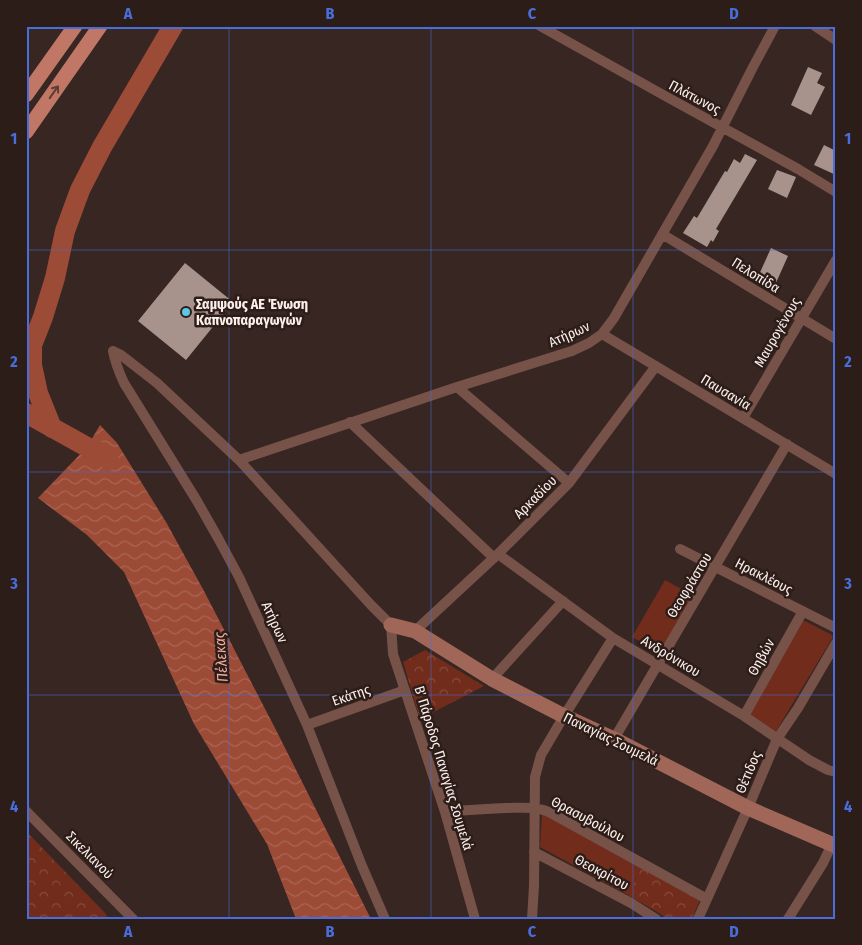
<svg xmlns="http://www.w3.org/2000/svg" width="862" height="945" viewBox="0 0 862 945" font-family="'Fira Sans Condensed',sans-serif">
  <defs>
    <pattern id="park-crowns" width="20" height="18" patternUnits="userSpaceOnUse" patternTransform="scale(1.25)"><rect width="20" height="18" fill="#722c1b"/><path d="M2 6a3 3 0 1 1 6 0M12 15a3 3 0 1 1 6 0" fill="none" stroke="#874b3c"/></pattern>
    <pattern id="water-waves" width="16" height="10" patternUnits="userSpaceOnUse" patternTransform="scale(1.25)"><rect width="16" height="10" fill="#9c4b37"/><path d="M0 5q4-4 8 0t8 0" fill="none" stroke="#ab6554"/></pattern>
  </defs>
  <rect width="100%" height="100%" fill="#372622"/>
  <path fill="#722c1b" d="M665,580L694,596L661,653L632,637Z
    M803,621H805L832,635L833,637L776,731L772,732L751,719L750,714Z
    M542,813L641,868L628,895L540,847Z"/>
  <path fill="url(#park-crowns)" d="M425,650L484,686L420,719L403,662Z
    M26,831L105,913L107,916L104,918L98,919H26Z
    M641,868L700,900L692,919H667L659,913L628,895Z"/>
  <path fill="url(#water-waves)" d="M100,425L117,443L166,522L204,591L276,730L371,919H296L267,844L194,724L124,572L87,535L38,498L87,447Z"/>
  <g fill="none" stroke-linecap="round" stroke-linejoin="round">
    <path stroke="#9c4b37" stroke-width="20" d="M26,413L87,447L104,454L109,460
      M52,428L38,393L32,365V345L43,317L55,278L65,231L80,190L102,147L173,26"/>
  </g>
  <path fill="#a8928c" d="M808,67L822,73L817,83L825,87L811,115L791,105Z
    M824,145L836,151V175L814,165Z
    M745,154L757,160L716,229L719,231L713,242L711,240L707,247L683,233L694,216L697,218L725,171L727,172L734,159L740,163Z
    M777,170L796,177L787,198L768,189Z
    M771,248L788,256L775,285L758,277Z
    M185,263L233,302L186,360L138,321Z"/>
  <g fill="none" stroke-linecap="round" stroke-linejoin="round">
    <path stroke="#765249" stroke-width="10" d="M540,26L667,97L798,169L836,192
      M815,26L836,40
      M662,234L836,339
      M602,334L836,474
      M113,351L121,355L157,383L239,460L371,605L391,625L393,654L445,812L475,919
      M113,351C115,363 119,372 124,383L197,501L218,538L239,577L307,725L362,866L385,919
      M457,387L569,483
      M743,418L836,260
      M350,422L494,558
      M239,460L457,387L572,351L589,343L602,334L614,318L713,146L753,67L775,26
      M680,549L836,628
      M498,554L613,638L744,716L809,760L828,770L836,772
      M415,631L498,554L569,483L656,366
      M492,679L563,601
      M744,716L803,611
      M307,725L405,690
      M614,739L787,444
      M26,811L133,919
      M445,812C465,810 485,809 505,808C520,808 535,806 549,812L707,899
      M534,852L631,903L656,919
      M532,919L534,886L535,777L541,755L564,716L613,638
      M698,919L748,808L777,739L798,708L836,643
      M788,919L823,863L832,844"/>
    <path stroke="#a06759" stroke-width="15" d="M391,625L415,631L492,679L564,716L614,739L748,808L836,846"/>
    <path stroke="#c07765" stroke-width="15" d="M26,95L75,26
      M26,132L100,26"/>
  </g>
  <defs><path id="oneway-shaft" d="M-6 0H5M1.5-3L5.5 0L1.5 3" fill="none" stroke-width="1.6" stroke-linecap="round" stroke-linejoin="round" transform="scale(1.25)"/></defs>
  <use stroke="#603c33" href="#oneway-shaft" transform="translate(54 92) rotate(-55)"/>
  <path fill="none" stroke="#496edc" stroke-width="1" stroke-opacity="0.55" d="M229,26V919M431,26V919M633,26V919M26,250H836M26,472H836M26,695H836"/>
  <circle fill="#57c9e2" stroke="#2d1d18" stroke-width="2" cx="186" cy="312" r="5"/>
  <g text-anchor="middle" stroke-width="5" stroke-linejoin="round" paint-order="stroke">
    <g font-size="14" fill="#fbefec" stroke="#2d1d18">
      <text transform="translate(695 97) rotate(28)" y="5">Πλάτωνος</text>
      <text transform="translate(756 275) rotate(32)" y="5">Πελοπίδα</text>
      <text transform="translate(777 332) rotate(-60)" y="5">Μαυρογένους</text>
      <text transform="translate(569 334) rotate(-24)" y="5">Ατήρων</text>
      <text transform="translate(726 392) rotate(31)" y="5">Παυσανία</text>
      <text transform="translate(535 497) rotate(-45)" y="5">Αρκαδίου</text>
      <text transform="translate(764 576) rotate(27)" y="5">Ηρακλέους</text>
      <text transform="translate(689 585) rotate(-59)" y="5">Θεοφράστου</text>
      <text transform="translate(275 622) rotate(65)" y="5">Ατήρων</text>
      <text transform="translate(671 656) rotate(31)" y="5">Ανδρόνικου</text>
      <text transform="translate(761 657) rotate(-61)" y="5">Θηβών</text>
      <text transform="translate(351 695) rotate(-19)" y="5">Εκάτης</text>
      <text transform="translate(611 739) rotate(26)" y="5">Παναγίας Σουμελά</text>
      <text transform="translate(444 768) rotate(73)" y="5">Β΄ Πάροδος Παναγίας Σουμελά</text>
      <text transform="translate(748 772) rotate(-67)" y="5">Θέτιδος</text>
      <text transform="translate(588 819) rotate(28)" y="5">Θρασυβούλου</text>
      <text transform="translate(90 855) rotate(45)" y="5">Σικελιανού</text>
      <text transform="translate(602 872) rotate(28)" y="5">Θεοκρίτου</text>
    </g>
    <g font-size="14" font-weight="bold" fill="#fbefec" stroke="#2d1d18" text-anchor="start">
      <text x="196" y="309">Σαμψούς ΑΕ Ένωση<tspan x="196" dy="16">Καπνοπαραγωγών</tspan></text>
    </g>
    <g font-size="15" font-style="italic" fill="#f4ae9d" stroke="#2d1d18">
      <text transform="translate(221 657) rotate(-94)" y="5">Πέλεκας</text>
    </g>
  </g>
  <rect width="862" height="945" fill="none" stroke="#2d1d18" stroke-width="55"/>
  <rect x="28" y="28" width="806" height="890" fill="none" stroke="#496edc" stroke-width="2"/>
  <g font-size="16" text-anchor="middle" font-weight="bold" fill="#496edc">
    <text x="128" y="19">A</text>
    <text x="330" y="19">B</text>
    <text x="532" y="19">C</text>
    <text x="734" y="19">D</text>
    <text x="14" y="144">1</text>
    <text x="848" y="144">1</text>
    <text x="14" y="367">2</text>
    <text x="848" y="367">2</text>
    <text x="14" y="589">3</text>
    <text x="848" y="589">3</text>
    <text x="14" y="812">4</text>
    <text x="848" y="812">4</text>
    <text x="128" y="937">A</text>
    <text x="330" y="937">B</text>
    <text x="532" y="937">C</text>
    <text x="734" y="937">D</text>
  </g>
</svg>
